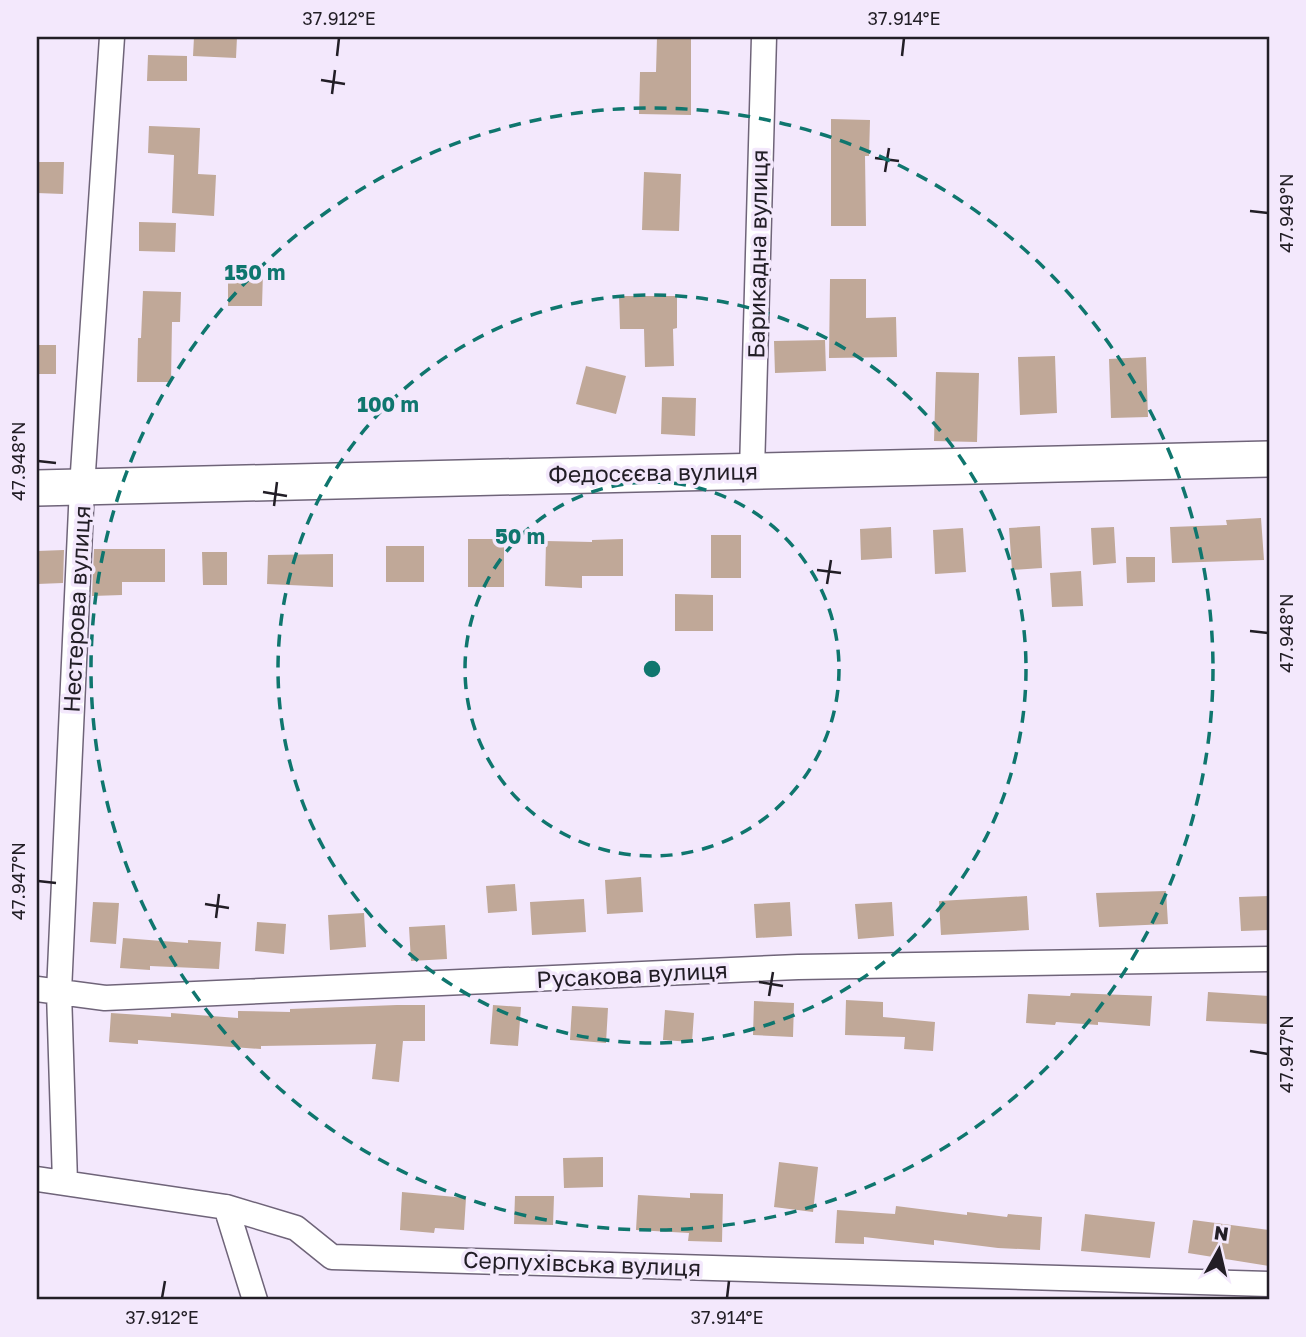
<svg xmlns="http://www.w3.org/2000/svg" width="1306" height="1337" viewBox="0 0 1306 1337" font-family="'Golos Text',sans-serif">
  <rect width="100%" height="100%" fill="#f3e8fc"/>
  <path fill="#c0a898" d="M194,37H237L236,58L193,56Z
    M657,37H691V115L639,114L640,72H656Z
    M148,55L187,56V81H147Z
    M831,119L870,120L869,156H865L866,226H831Z
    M149,126L200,128L198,174L216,175L214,216L172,213L174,155L148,153Z
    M37,162H64L63,194L37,193Z
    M644,172L681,174L679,231L642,230Z
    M139,222L176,223L175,252L139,251Z
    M228,270L263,272L262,306H228Z
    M830,279H866V318L896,317L897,357L829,358Z
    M143,291L181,292L180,322H172L171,382H137L138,338H141Z
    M619,296H677V328L673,329L674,366L645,367L644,329H620Z
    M825,340L826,371L775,373L774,341Z
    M37,345H56V374H37Z
    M1055,356L1057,413L1020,415L1018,357Z
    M1146,357L1148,417L1111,418L1109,359Z
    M586,366L626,376L616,414L576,404Z
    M936,372L979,373L977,442L934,441Z
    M662,397L696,398L695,436L661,434Z
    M1261,518L1264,560L1172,563L1170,527L1227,525L1226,520Z
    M1040,526L1042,568L1012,570L1009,528Z
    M891,527L892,558L861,560L860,529Z
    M1114,527L1116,563L1093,565L1091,528Z
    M963,528L966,572L935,574L933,530Z
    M711,535H741V578H711Z
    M468,539H504V587H468Z
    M623,539V576H582V588L545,586L546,541L592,542V540Z
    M386,546H424V582H386Z
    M94,549H165V582H122V595L92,596Z
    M64,550L63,583L37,584V551Z
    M202,552H227V585H203Z
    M333,554V587L267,584L268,555Z
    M1126,557H1155V582L1127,583Z
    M1081,571L1083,606L1052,607L1050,573Z
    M675,594L713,595V631H675Z
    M641,877L643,912L607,914L605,880Z
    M515,884L517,911L488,913L486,886Z
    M1166,891L1168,924L1099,927L1096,893Z
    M1027,896L1029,930L941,935L939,901Z
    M1269,896V930L1241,931L1239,897Z
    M584,899L586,932L532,935L530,902Z
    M93,902L119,903L116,944L90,942Z
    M790,902L792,936L756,938L754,904Z
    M892,902L894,936L858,939L855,904Z
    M364,913L366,947L330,950L328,915Z
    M257,922L286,924L284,954L255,951Z
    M445,925L447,959L411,961L409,927Z
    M123,938L188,943V940L221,942L219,969L150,966V970L120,968Z
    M1208,992L1269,996V1024L1206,1021Z
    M1071,993L1152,996L1150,1026L1098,1022V1025L1056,1022L1055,1025L1026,1023L1028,994L1070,996Z
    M846,1000L883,1002V1017L935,1022L933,1051L904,1049L905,1037L845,1035Z
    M754,1001L794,1003L793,1037L753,1035Z
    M397,1005H425V1041H403L399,1082L372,1079L376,1044L261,1046V1049L138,1040V1044L109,1042L111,1013L171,1017V1013L238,1018V1011L290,1012V1009Z
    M493,1005L521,1007L518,1046L490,1044Z
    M572,1006L608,1008L606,1043L570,1040Z
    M665,1010L694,1013L692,1042L663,1040Z
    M603,1157V1187L564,1188L563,1158Z
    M779,1162L818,1167L813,1212L774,1207Z
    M402,1192L466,1198L464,1230L435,1228L434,1233L400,1230Z
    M690,1193L723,1194L722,1242L688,1241L689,1233L636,1230L638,1195L690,1198Z
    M515,1196H554L553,1225L514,1224Z
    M896,1206L967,1215V1212L1007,1217L1008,1214L1042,1217L1040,1250L998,1248L934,1240V1245L864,1237V1244L835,1243L837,1210L895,1214Z
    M1085,1214L1155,1222L1150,1258L1081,1251Z
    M1193,1220L1269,1230V1266L1188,1253Z"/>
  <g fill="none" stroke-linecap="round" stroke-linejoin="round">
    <g stroke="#6f6479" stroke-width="27">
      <path id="street" d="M752,471L764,37
        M37,989L105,998L798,967L1269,959
        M37,1179L226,1207L296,1228L332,1257L1269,1284
        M65,1182L59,992L82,487L112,37
        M226,1207L255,1300"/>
    </g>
    <g stroke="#6f6479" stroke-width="38">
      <path id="secondary" d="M37,488L1269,459"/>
    </g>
    <use href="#street" stroke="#fff" stroke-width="24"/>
    <use href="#secondary" stroke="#fff" stroke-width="35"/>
  </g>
  <path fill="none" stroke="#221e26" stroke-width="2.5" d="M337,56L339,38M902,56L904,38M321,80L345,84M332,94L335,70M875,158L899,161M885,172L889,148M1250,211L1268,213M38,461L56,463M263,492L287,496M274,506L277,482M817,570L841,573M827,584L831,560M1250,631L1268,633M38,881L56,883M205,904L229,908M216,918L219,894M759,982L783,986M769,996L773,972M1250,1051L1268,1054M162,1298L165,1281M727,1298L729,1281"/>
  <g fill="none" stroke="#0f766e" stroke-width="3.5" stroke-dasharray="12 9">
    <circle cx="652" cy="669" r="187"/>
    <circle cx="652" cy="669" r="374"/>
    <circle cx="652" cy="669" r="561"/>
  </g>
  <g text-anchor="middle" stroke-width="7" stroke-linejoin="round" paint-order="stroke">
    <g font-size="23" fill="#221e26" stroke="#f3e8fc">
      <text transform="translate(758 254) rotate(-89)" y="8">Барикадна вулиця</text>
      <text transform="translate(653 473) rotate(-1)" y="8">Федосєєва вулиця</text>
      <text transform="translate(77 609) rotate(-87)" y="8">Нестерова вулиця</text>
      <text transform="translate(632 975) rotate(-3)" y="8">Русакова вулиця</text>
      <text transform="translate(582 1264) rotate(2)" y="8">Серпухівська вулиця</text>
    </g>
  </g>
  <circle cx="652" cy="669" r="10" fill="#0f766e" stroke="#f3e8fc" stroke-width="3.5"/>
  <g font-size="21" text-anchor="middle" font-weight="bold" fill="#0f766e" stroke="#f3e8fc" stroke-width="7" stroke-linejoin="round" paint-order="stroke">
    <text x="255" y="280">150 m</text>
    <text x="388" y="412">100 m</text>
    <text x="520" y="544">50 m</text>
  </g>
  <rect width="1306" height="1337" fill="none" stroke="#f3e8fc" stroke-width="77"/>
  <g transform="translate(1219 1250) rotate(8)" stroke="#f3e8fc" stroke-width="5" paint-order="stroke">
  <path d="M0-5L12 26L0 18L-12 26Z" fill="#221e26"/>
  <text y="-10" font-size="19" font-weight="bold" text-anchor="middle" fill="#221e26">N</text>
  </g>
  <rect x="38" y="38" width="1230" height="1260" fill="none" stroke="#221e26" stroke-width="2.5"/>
  <g font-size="18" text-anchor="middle" fill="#221e26">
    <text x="339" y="25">37.912°E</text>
    <text x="904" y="25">37.914°E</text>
    <text transform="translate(1287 213) rotate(-90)" y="6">47.949°N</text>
    <text transform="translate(19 461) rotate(-90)" y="6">47.948°N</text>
    <text transform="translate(1287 633) rotate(-90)" y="6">47.948°N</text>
    <text transform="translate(19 881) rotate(-90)" y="6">47.947°N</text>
    <text transform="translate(1287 1054) rotate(-90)" y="6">47.947°N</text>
    <text x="162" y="1324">37.912°E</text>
    <text x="727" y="1324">37.914°E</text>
  </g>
</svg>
